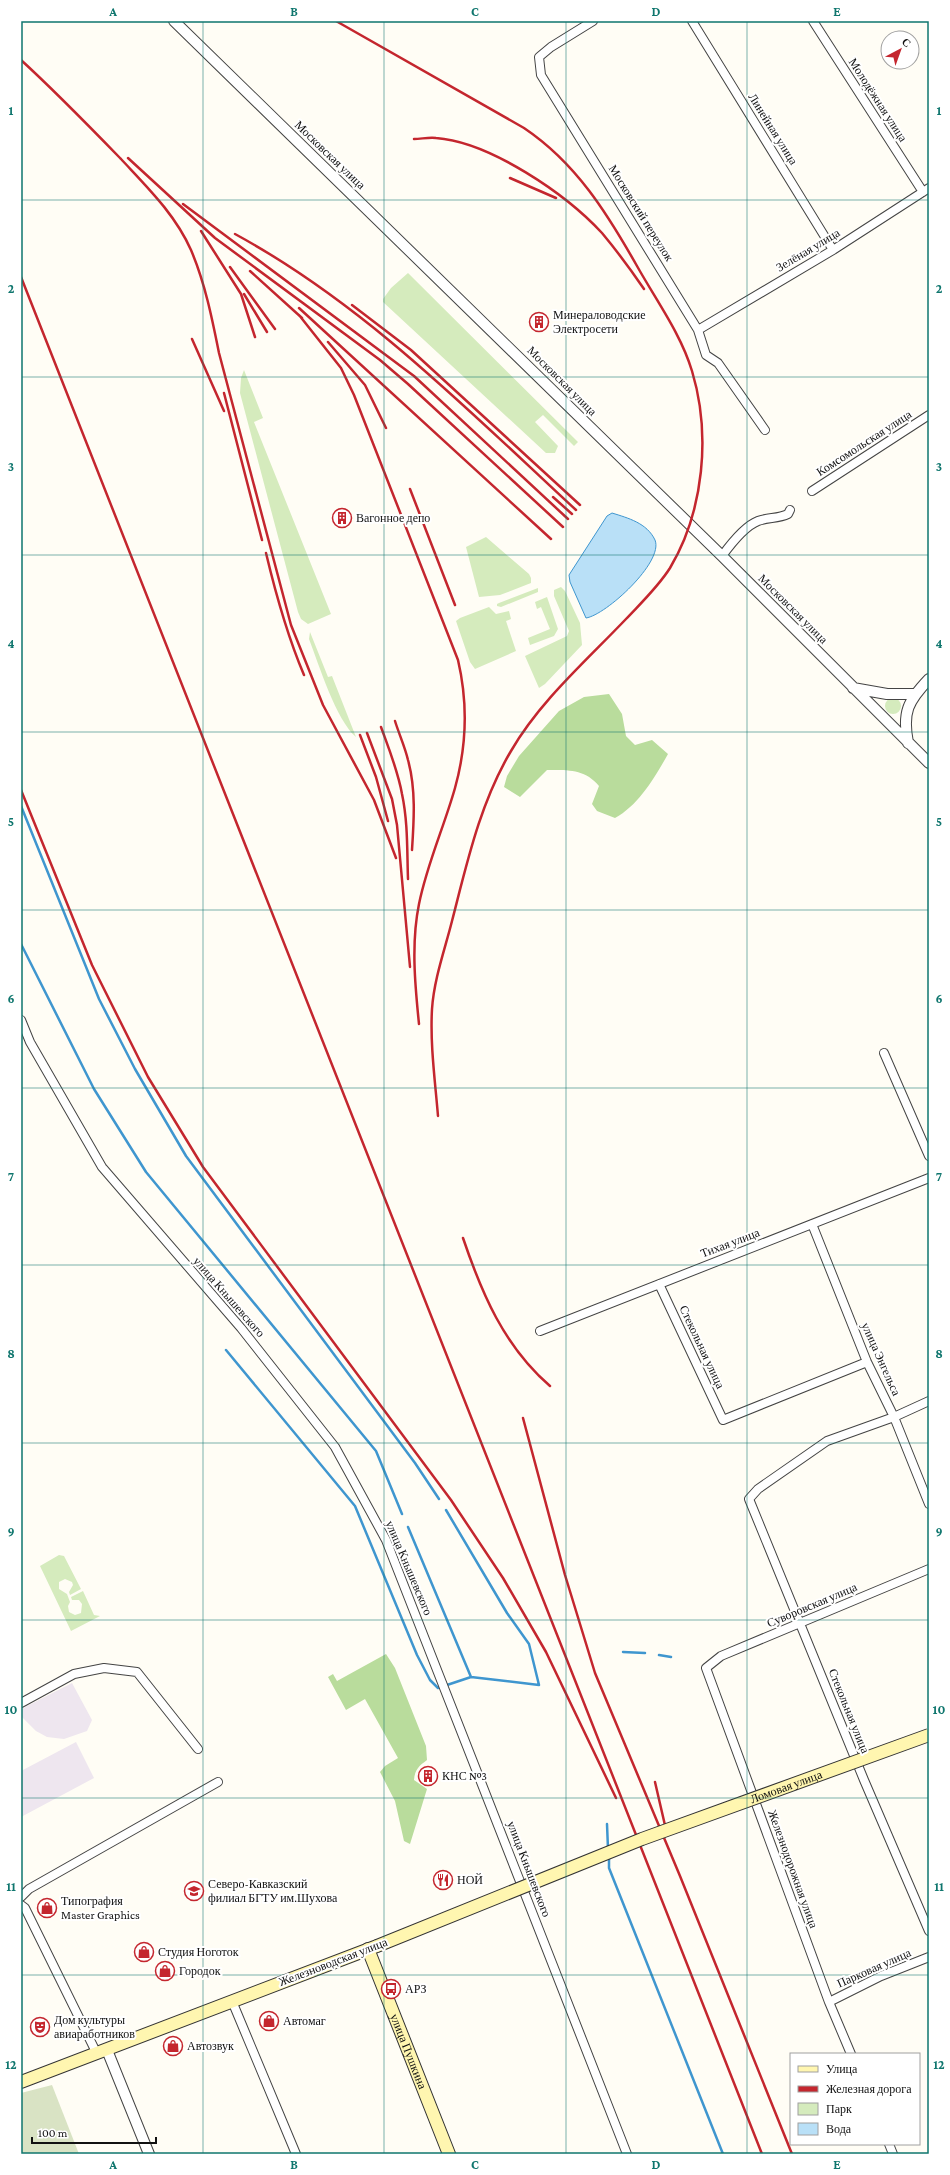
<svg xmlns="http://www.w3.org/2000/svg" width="950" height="2175" viewBox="0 0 950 2175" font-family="'Crimson Pro',serif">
  <rect width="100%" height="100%" fill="#fffdf5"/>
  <path fill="#eee6ef" d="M72,1683L92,1720L87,1731L64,1739L47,1737L36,1731L22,1717L21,1709Z
    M76,1742L94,1778L21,1817V1771Z"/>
  <path fill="#d5ebbd" d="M408,273L578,442L574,446L543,415L535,422L558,446L555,453H546L383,302V299L391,288Z
    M244,370L263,418L254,422L331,614L308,624L301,619L298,612L240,393L241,378Z
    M486,537L529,574L531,578V583L500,595L479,597L466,547Z
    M561,587L565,591L580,623L582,645L545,684L539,688L525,656L567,636L569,631L554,596V590Z
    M538,588V592L501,607L497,606V604L499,603Z
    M547,597L558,629L554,636L530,645L528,638L550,629L541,607L537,609L535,602Z
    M489,607L496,614L509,611L511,619L506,621L516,651L475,669L470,662L456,621L460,618Z
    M310,632L328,677L332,676L356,737C336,720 319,665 309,639Z
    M885 706a8 8 0 1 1 16 0a8 8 0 1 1-16 0Z
    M59,1555L64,1556L81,1589L70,1595L69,1592L73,1585L72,1582L65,1579L59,1582V1589L67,1594L70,1602L68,1606L69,1612L75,1615L81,1613L82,1604L79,1600H72L71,1597L83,1591L94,1615L100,1616L71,1631L40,1566Z"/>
  <path fill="#b9dc9c" d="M609,694L622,714L626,736L635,745L652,740L668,754C655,777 639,805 615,818L597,811L592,804L599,786C585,769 568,770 547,770L520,797L504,787L507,776L519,756L559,711L584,697Z
    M386,1654L395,1668L426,1746L427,1760C419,1766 415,1769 414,1780L427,1789L410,1844L404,1841L395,1801L380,1772L385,1766L398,1758L365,1699L346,1710L328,1677L333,1674L337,1681Z"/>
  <path fill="#d9e3c4" d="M52,2085L79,2154H21V2093Z"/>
  <path fill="#b9e0f7" stroke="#3f96cf" d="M612,513C628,518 647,523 655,540C664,562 606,615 586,618L570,582L569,575L607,516Z"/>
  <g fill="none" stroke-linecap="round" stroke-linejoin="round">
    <path stroke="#3f96cf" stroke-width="2.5" d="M21,806L99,999L135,1069L186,1156L415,1463L439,1499
      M21,944L94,1089L146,1172L376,1451L402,1514
      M226,1350L355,1506L417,1655L430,1680L438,1688L471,1677L539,1685L529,1644L507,1613L446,1510
      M408,1527L471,1677
      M623,1652L645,1653
      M659,1655L671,1657
      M607,1824L608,1849
      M609,1856V1868L723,2154"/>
    <g stroke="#444" stroke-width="10">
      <path id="minor" d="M593,21L551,47L539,57L541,75L698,330L706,355L718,363L765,430
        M692,21L833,250
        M813,21L923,192
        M698,330L833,250L929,188
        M812,491L929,415
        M722,556C730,545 745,526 758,521C768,517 778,519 788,514L790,510
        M21,1020L30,1042L102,1167L241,1328L335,1447L386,1540L627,2154
        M884,1053L929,1156
        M812,1224L867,1362L894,1417L929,1504
        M659,1284L723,1420L867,1362
        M540,1331L929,1178
        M929,1401L894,1417L827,1441L758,1489L749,1499L864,1780L929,1931
        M21,1703L74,1674L104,1668L137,1672L198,1749
        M21,1897L29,1889L218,1782
        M21,1905L25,1908L97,2054
        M232,2001L296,2154
        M829,2002L881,1976L929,1957
        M851,2054L829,2002L706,1668L721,1656L929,1569
        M889,2144L893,2154"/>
    </g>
    <g stroke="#444" stroke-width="12">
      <path id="tertiary" d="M174,21L722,556L929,763
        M853,688L887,694H915
        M908,743C902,712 908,701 929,679
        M107,2050L149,2154"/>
    </g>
    <g stroke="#333" stroke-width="14">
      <g id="secondary">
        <path id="s1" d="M368,1949L449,2154"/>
        <path d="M21,2082L377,1946"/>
      </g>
    </g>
    <use href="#minor" stroke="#fff" stroke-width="8"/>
    <use href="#tertiary" stroke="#fff" stroke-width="10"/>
    <use href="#secondary" stroke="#fff6b0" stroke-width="12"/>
    <path stroke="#c4262e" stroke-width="2.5" d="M336,21L524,128C576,163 607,213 637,266C656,300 681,334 692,371C711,434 704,511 670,568C658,587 641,603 626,619C586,661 540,701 511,751C480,803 467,863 452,921C445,949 434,979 432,1009C430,1044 435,1080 438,1116
      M21,60C56,92 88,125 121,159C147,187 175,214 191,250C205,283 212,318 219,353L291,625L323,705L374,800L396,858
      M414,139C421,139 429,137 436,138C490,142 566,194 602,233C617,251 631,270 644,289
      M128,158L215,238L380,360L408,384L563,527
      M510,178L556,198
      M183,204L414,376L568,519
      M201,231L241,294L255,337
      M235,234C364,304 469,411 576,510
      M230,267L275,329
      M250,271L302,318
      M21,277L762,2154
      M244,294L267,332
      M352,305L411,350L580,505
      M299,308L551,539
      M299,315L341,368L354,395L458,660C468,703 467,745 455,788C444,827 427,864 419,904C411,943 415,985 419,1024
      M192,339L224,411
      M328,342L365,385L386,428
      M224,393L262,540
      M410,489L455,605
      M553,497L572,514
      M266,553C276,595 287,635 304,675
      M395,721C399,734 405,747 408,760C416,789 414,820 412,850
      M381,727C389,749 398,771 402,794C408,822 407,851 408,879
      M367,733L392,799L397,825L410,967
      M360,735L376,777L388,821
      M21,790L92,965L148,1077L203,1167L451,1500L503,1578L546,1652L616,1798
      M463,1238C482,1294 504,1346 550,1386
      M523,1418L565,1575L595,1673L680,1876L792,2154
      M655,1782L667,1834"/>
    <g stroke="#333" stroke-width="14" stroke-linecap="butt">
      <g id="secondary-bridge">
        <path id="s2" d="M377,1946L642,1839L929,1735"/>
      </g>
    </g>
    <use href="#secondary-bridge" stroke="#fff6b0" stroke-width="12"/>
  </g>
  <path fill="none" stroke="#0f766e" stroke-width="1" stroke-opacity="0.55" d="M203,21V2154M384,21V2154M566,21V2154M747,21V2154M21,200H929M21,377H929M21,555H929M21,732H929M21,910H929M21,1088H929M21,1265H929M21,1443H929M21,1620H929M21,1798H929M21,1975H929"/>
  <defs>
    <g id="building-ring" transform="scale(1)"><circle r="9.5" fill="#fff" stroke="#c4262e" stroke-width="1.5"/><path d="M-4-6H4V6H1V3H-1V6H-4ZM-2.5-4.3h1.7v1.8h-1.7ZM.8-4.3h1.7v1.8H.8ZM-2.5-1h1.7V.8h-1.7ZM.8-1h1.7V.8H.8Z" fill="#c4262e"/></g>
    <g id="restaurant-ring" transform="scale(1)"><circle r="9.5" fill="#fff" stroke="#c4262e" stroke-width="1.5"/><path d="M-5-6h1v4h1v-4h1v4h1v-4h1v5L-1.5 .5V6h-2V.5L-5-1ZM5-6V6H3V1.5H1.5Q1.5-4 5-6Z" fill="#c4262e"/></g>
    <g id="university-ring" transform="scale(1)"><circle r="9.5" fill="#fff" stroke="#c4262e" stroke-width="1.5"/><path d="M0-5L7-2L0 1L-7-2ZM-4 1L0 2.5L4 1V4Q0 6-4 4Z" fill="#c4262e"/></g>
    <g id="shop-ring" transform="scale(1)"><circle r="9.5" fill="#fff" stroke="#c4262e" stroke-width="1.5"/><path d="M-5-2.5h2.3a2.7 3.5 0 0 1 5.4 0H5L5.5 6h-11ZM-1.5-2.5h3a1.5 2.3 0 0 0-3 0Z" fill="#c4262e"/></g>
    <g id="bus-ring" transform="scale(1)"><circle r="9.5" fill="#fff" stroke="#c4262e" stroke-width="1.5"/><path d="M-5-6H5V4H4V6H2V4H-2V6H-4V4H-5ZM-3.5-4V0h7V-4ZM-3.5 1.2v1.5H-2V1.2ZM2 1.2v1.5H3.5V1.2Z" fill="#c4262e"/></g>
    <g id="theatre-ring" transform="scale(1)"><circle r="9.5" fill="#fff" stroke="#c4262e" stroke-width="1.5"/><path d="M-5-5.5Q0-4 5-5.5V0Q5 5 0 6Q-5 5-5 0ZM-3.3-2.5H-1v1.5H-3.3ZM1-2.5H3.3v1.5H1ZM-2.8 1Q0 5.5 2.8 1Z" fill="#c4262e"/></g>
  </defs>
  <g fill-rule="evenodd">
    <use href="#building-ring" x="539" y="322"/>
    <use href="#building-ring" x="342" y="518"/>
    <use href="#building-ring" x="428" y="1776"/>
    <use href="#restaurant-ring" x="443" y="1880"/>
    <use href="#university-ring" x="194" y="1891"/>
    <use href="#shop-ring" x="47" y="1908"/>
    <use href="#shop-ring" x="144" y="1952"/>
    <use href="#shop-ring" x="165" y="1971"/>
    <use href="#bus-ring" x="391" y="1989"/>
    <use href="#shop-ring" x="269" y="2021"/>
    <use href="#theatre-ring" x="40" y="2027"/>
    <use href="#shop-ring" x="173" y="2046"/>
  </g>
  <g text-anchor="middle" stroke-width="4" stroke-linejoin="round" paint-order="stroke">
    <g font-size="12" fill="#111" stroke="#fff">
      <text transform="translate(878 100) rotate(57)" y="4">Молодёжная улица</text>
      <text transform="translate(773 129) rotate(58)" y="4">Линейная улица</text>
      <text transform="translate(330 155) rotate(44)" y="4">Московская улица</text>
      <text transform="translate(641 213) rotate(58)" y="4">Московский переулок</text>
      <text transform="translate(808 250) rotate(-31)" y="4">Зелёная улица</text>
      <text transform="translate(562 381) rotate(45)" y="4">Московская улица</text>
      <text transform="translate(864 443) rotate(-33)" y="4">Комсомольская улица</text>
      <text transform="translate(793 609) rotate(45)" y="4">Московская улица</text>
      <text transform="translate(730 1243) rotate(-21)" y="4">Тихая улица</text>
      <text transform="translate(229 1297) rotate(49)" y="4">улица Кнышевского</text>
      <text transform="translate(702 1347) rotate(65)" y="4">Стекольная улица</text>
      <text transform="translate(881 1359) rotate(66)" y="4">улица Энгельса</text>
      <text transform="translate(409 1568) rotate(67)" y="4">улица Кнышевского</text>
      <text transform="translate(812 1605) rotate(-23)" y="4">Суворовская улица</text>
      <text transform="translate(849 1711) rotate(68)" y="4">Стекольная улица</text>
      <text dy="4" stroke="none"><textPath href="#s2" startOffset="439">Ломовая улица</textPath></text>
      <text transform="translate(529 1869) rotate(69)" y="4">улица Кнышевского</text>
      <text transform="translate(793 1869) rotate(70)" y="4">Железнодорожная улица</text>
      <text transform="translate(333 1962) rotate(-21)" y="4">Железноводская улица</text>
      <text transform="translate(874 1968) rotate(-24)" y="4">Парковая улица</text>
      <text dy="4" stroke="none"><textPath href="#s1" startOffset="110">улица Пушкина</textPath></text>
    </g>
    <g font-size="12" fill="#111" stroke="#fff" text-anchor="start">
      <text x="553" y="319">Минераловодские<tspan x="553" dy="14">Электросети</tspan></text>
      <text x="356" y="522">Вагонное депо</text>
      <text x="442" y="1780">КНС №3</text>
      <text x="457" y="1884">НОЙ</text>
      <text x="208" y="1888">Северо-Кавказский<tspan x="208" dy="14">филиал БГТУ им.Шухова</tspan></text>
      <text x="61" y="1905">Типография<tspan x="61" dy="14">Master Graphics</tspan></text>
      <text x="158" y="1956">Студия Ноготок</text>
      <text x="179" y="1975">Городок</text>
      <text x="405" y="1993">АРЗ</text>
      <text x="54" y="2024">Дом культуры<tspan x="54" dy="14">авиаработников</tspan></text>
      <text x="283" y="2025">Автомаг</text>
      <text x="187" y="2050">Автозвук</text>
    </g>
  </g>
  <rect width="950" height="2175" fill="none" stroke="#ffffff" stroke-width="44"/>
  <rect x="790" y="2053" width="130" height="92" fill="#ffffff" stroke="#a0a0a0"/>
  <rect x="798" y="2066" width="20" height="6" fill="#fff6b0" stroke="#a0a0a0"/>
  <text x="826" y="2073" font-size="12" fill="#111111">Улица</text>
  <rect x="798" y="2086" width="20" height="6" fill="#c4262e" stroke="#a0a0a0"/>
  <text x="826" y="2093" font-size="12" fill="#111111">Железная дорога</text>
  <rect x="798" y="2103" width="20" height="12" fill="#d5ebbd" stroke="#a0a0a0"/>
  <text x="826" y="2113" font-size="12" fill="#111111">Парк</text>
  <rect x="798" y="2123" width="20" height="12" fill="#b9e0f7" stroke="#a0a0a0"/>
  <text x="826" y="2133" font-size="12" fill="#111111">Вода</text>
  <g transform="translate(900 50) rotate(41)"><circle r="19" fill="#ffffff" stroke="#a0a0a0"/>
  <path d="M0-3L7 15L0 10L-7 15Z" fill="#c4262e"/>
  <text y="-6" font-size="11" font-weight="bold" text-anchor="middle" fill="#111111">С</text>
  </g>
  <path d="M32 2137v6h124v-6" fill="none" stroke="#111111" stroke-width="2"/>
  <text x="38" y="2137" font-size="12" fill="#111111" stroke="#ffffff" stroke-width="3" paint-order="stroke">100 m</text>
  <rect x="22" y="22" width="906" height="2131" fill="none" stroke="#0f766e" stroke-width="1.5"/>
  <g font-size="13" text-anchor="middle" font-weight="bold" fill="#0f766e">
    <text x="113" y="16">A</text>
    <text x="294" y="16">B</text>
    <text x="475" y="16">C</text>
    <text x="656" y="16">D</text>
    <text x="837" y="16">E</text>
    <text x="11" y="115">1</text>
    <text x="939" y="115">1</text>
    <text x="11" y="293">2</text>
    <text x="939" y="293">2</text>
    <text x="11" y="471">3</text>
    <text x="939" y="471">3</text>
    <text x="11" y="648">4</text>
    <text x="939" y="648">4</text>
    <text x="11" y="826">5</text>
    <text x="939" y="826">5</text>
    <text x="11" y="1003">6</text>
    <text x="939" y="1003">6</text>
    <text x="11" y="1181">7</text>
    <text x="939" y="1181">7</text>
    <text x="11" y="1358">8</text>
    <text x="939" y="1358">8</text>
    <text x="11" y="1536">9</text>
    <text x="939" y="1536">9</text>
    <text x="11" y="1714">10</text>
    <text x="939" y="1714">10</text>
    <text x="11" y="1891">11</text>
    <text x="939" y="1891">11</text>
    <text x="11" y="2069">12</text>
    <text x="939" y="2069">12</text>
    <text x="113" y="2169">A</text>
    <text x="294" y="2169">B</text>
    <text x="475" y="2169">C</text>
    <text x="656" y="2169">D</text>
    <text x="837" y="2169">E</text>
  </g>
</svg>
